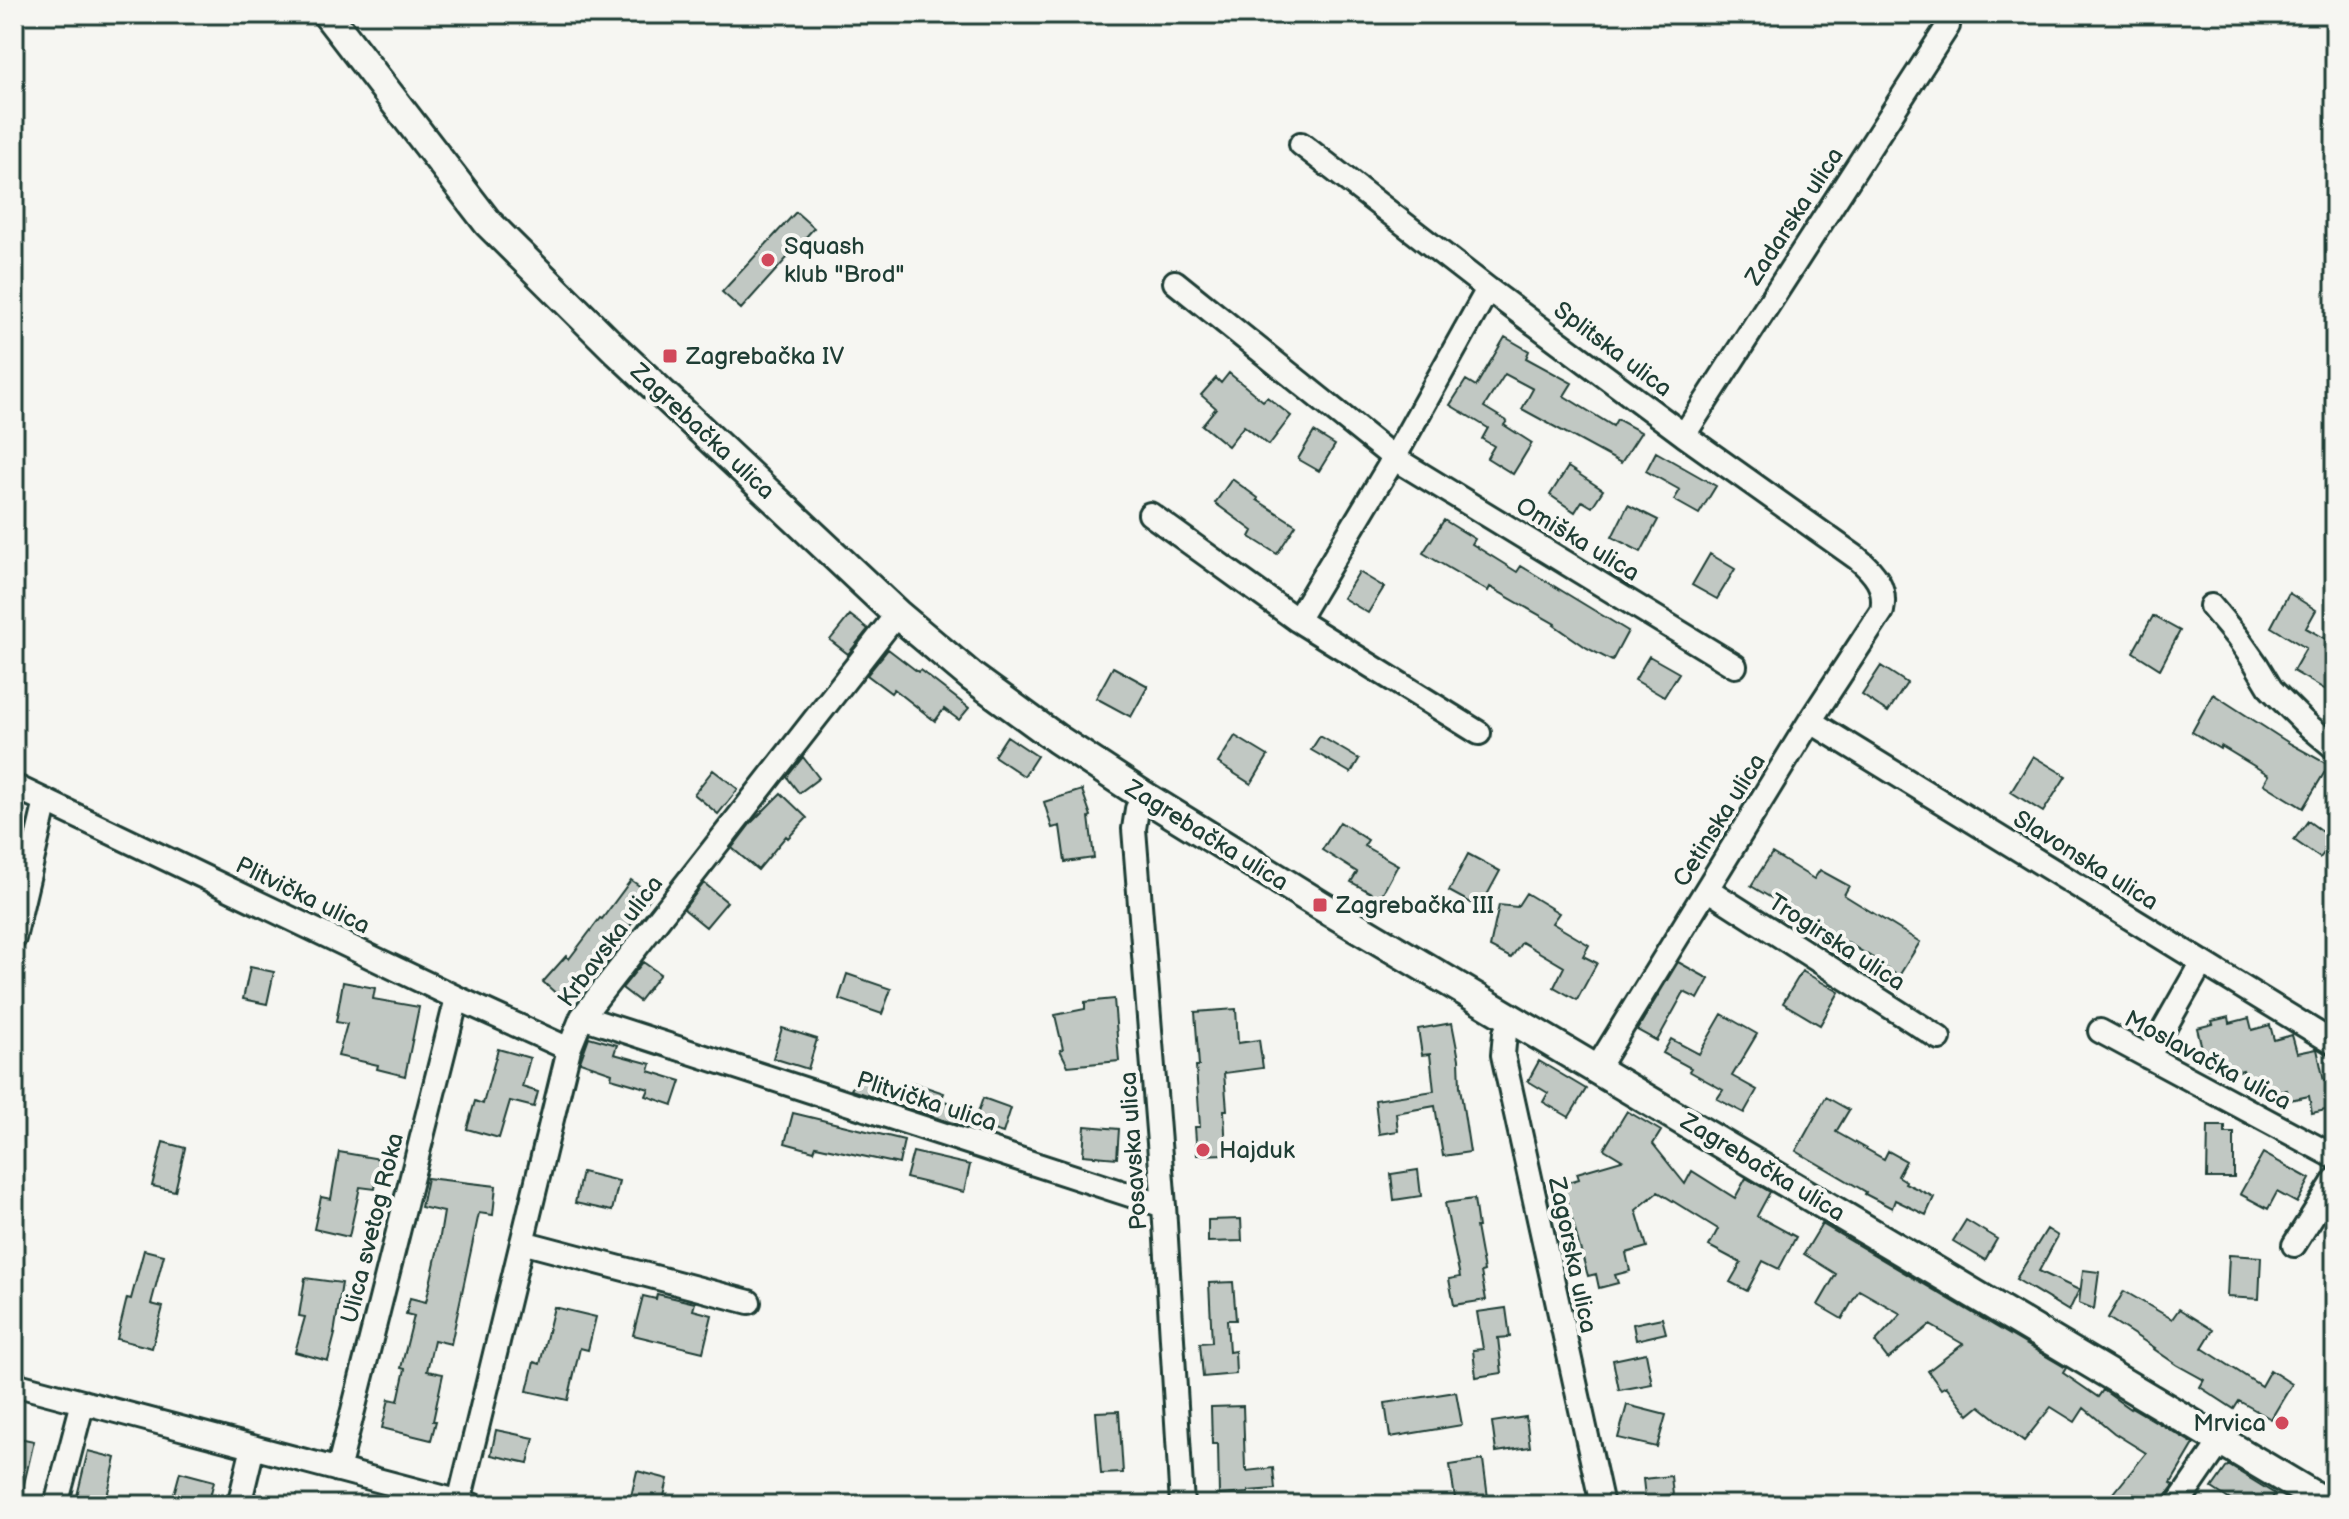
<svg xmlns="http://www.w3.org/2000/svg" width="2349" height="1519" viewBox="0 0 2349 1519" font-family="'Balsamiq Sans',sans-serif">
  <rect width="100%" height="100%" fill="#f6f6f2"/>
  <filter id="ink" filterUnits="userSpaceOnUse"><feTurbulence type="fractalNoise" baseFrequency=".0125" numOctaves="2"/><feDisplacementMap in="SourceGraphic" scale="16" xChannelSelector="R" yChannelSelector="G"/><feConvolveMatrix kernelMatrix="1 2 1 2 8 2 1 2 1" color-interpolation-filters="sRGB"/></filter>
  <g filter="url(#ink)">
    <path fill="#c1c8c3" stroke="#1f3d34" stroke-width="2" d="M796,212L814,228L741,309L722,292Z
      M1505,337L1529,351L1526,358L1572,383L1564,396L1613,426L1617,419L1641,432L1621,463L1522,409L1533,389L1505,374L1484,407L1507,421L1504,425L1532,443L1513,474L1487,458L1494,446L1482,439L1488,428L1450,405L1466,380L1476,386Z
      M1229,373L1263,401L1267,397L1291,416L1269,445L1244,426L1228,446L1202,425L1216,408L1201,395L1216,378L1221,383Z
      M1314,432L1335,445L1319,471L1298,459Z
      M1656,452L1716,486L1699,514L1674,500L1680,490L1646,471Z
      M1568,467L1603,490L1592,507L1582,501L1575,512L1550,495Z
      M1232,479L1258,498L1257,500L1296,525L1277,554L1250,537L1253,531L1215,503Z
      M1628,505L1658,520L1641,552L1612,537Z
      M1444,520L1475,539L1472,544L1517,572L1521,566L1628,631L1612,661L1587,648L1554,625L1555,624L1490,587L1488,591L1423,553Z
      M1710,554L1735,569L1717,599L1692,585Z
      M1359,572L1384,587L1368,613L1343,598Z
      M2289,593L2316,610L2306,628L2335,644V695L2293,671L2306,648L2271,627Z
      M850,615L868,629L848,654L830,640Z
      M2153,616L2180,631L2160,669L2133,652Z
      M888,649L918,672L920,670L969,708L959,720L944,709L935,721L894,689L891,693L867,675Z
      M1649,656L1679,673L1664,697L1635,680Z
      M1881,666L1907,683L1888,712L1862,695Z
      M1113,667L1148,686L1131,717L1096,698Z
      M2213,694L2289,743L2329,765L2303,808L2264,784L2269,775L2221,746L2220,749L2192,732Z
      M1007,736L1037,756L1024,776L994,756Z
      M1235,736L1268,756L1251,784L1218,763Z
      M1320,736L1359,759L1351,773L1311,750Z
      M2033,756L2066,776L2043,812L2011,792Z
      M803,757L819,778L799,793L787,777Z
      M713,770L738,789L718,814L694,794Z
      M1082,790L1091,816L1089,817L1094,858L1065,862L1060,826L1052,828L1044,802Z
      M781,793L807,818L788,838L786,836L758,870L732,848L751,823Z
      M2308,821L2334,840L2320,858L2294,840Z
      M1340,822L1368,840L1364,846L1398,865L1380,898L1351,882L1357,872L1322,850Z
      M1772,853L1814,879L1820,870L1849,886L1844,895L1920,942L1899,976L1872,960L1873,958L1751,886Z
      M1468,854L1500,871L1480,908L1449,891Z
      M631,880L652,895L618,943L620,945L600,972L596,969L567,1003L543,982L566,956L569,959L600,918L602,919Z
      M704,883L727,902L706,927L684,909Z
      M1526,893L1559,913L1552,923L1589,945L1583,956L1597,963L1577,1000L1554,987L1564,967L1522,942L1511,958L1490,947L1499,905L1517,907Z
      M643,962L660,974L639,1001L622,988Z
      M1678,962L1709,979L1698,999L1684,992L1657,1041L1637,1030Z
      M250,967L274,972L267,1004L243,999Z
      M1802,971L1839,992L1820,1025L1783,1003Z
      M847,974L891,989L882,1014L839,999Z
      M343,982L375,988L373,999L419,1007L405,1076L377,1069L378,1065L338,1056L347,1024L336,1022Z
      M1114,999L1119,1061L1068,1066L1060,1050L1063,1049L1055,1015L1085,1009V1002Z
      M1236,1009L1238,1043L1259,1040L1263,1068L1224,1073L1227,1110H1224L1226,1154L1197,1155L1195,1127H1200L1196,1066H1199L1195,1012Z
      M1722,1014L1757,1034L1732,1076L1757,1090L1744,1113L1717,1099L1723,1090L1689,1071L1691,1068L1663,1053L1671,1039L1699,1054Z
      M2229,1017L2230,1023L2249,1018L2252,1030L2270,1025L2274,1040L2292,1035L2297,1053L2317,1049L2324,1081L2335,1079V1108L2312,1113L2309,1096L2290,1100L2287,1090L2269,1094L2265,1077L2246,1082L2243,1070L2225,1074L2223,1064L2207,1068L2197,1028L2213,1024L2212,1021Z
      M1452,1023L1459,1059L1460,1087L1470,1152L1443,1156L1435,1106L1396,1113L1398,1131L1379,1134L1375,1100L1434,1091L1430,1054L1422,1055L1418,1029Z
      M782,1028L817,1039L808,1069L773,1058Z
      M589,1037L617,1045L614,1054L651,1064L649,1071L681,1081L673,1105L646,1096L649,1089L611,1078L612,1073L580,1062Z
      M498,1049L530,1058L522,1087L538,1092L534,1107L510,1101L499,1138L467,1129L475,1101L483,1104Z
      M1539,1061L1586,1089L1569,1117L1543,1102L1548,1093L1528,1081Z
      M858,1074L908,1093L911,1082L944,1093L941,1100L973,1110L968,1128L851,1090Z
      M1826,1097L1849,1110L1836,1132L1884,1159L1888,1151L1906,1161L1898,1176L1906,1181L1905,1183L1934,1197L1926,1215L1895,1200L1892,1208L1865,1194L1866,1192L1796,1151Z
      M983,1098L1011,1108L1003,1133L974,1124Z
      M1627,1111L1661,1131L1653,1144L1685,1184L1692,1171L1735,1198L1746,1178L1770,1192L1757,1216L1796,1237L1779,1269L1763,1261L1747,1291L1730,1282L1741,1263L1709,1246L1718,1229L1658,1192L1636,1210L1647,1247L1626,1253L1630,1271L1615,1275L1618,1283L1599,1288L1596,1274L1588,1276L1562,1184L1579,1179L1577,1173L1622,1160L1604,1149Z
      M793,1113L904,1140L899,1164L816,1146L814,1151L785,1143Z
      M1085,1126L1119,1129L1117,1158L1083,1155Z
      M2208,1126H2225V1133H2234V1178H2207Z
      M163,1142L185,1148L175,1191L152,1186Z
      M339,1152L380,1159L375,1189L360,1187L349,1237L314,1229L321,1197L331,1199Z
      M913,1152L970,1165L964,1192L906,1178Z
      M2263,1153L2310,1179L2297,1203L2277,1192L2268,1209L2240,1194Z
      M1418,1170L1421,1196L1394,1200L1391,1174Z
      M582,1172L619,1181L612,1211L575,1203Z
      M427,1178L496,1186L493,1215L479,1213L451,1344L434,1340L427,1371L443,1374L433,1421H436L431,1440L382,1428L389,1399L398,1401L405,1369L401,1368L414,1316L406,1314L410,1298L426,1302L438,1248L444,1212L421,1207Z
      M1474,1199L1478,1227H1476L1484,1271L1481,1272L1486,1300L1454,1305L1449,1279L1460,1277L1445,1203Z
      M1241,1219L1242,1241L1208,1242V1220Z
      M1966,1220L1997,1239L1985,1260L1953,1241Z
      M1822,1224L2066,1368L2063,1373L2098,1397L2103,1390L2130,1409L2131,1407L2194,1444L2171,1483L2174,1485L2165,1497L2163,1505H2147L2133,1494L2126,1503L2114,1493L2146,1453L2114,1433L2084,1408L2075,1422L2051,1407L2024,1441L1980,1406L1969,1415L1946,1386L1941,1389L1928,1371L1963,1344L1930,1325L1888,1359L1875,1342L1901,1314L1859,1290L1842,1319L1818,1305L1836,1274L1804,1254Z
      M2047,1229L2058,1236L2039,1271L2079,1290L2069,1311L2016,1279Z
      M144,1250L164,1255L151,1304L163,1307L152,1348L117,1339L127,1298L131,1299Z
      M2229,1255L2261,1257L2259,1299L2227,1297Z
      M2083,1270L2099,1272L2094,1309L2079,1303Z
      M305,1278L342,1283L334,1334H335L328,1361L295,1352L305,1317L299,1316Z
      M1233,1282L1236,1320H1227L1229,1352L1235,1351L1236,1374L1203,1377L1200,1343L1212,1342L1209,1283Z
      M2124,1291L2172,1319L2179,1309L2213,1330L2202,1348L2261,1386L2270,1370L2292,1384L2271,1419L2239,1401L2234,1409L2200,1387L2204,1380L2177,1365L2154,1349L2155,1348L2108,1318Z
      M657,1294L695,1303L693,1310L712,1315L703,1352L633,1335L643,1296L656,1299Z
      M554,1307L596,1317L588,1350L580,1348L568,1400L527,1391L534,1362L540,1364Z
      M1506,1308L1510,1337L1498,1338L1502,1373L1476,1377L1473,1350L1483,1349L1477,1312Z
      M1662,1318L1666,1333L1636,1340L1633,1324Z
      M1646,1353L1652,1384L1619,1390L1613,1360Z
      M1456,1392L1462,1425L1390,1437L1385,1403Z
      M1627,1405L1666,1415L1657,1447L1618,1438Z
      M1243,1406L1245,1468H1247V1471L1273,1468L1275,1489L1248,1491V1493L1219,1495L1218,1444H1212L1211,1407Z
      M1119,1411L1123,1473L1101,1474L1096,1412Z
      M1526,1417L1530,1447L1496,1452L1492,1422Z
      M496,1430L534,1438L528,1463L491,1455Z
      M14,1437L34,1441L21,1497H14Z
      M88,1451L116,1458L105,1505L76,1500Z
      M1483,1460L1489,1505H1456L1450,1465Z
      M2228,1465L2275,1494L2267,1505H2238L2212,1488Z
      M637,1471L668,1479L662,1505H629Z
      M180,1472L214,1481L208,1505H171Z
      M1671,1476L1673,1495L1645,1498L1643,1479Z"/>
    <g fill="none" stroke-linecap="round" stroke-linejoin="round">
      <g stroke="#1f3d34" stroke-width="28">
        <path id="minor" d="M1301,144L1488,289L1684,435L1857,558C1874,572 1887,587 1882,611L1810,721L1597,1068
          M1175,282L1394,458L1735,666
          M1684,435L1948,26
          M1150,514L1297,620L1479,733
          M2211,606L2237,637L2256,664L2271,689L2304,722L2335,748
          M1297,620L1394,458L1488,289
          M1810,721L2335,1044
          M14,786L457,998L569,1049
          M1144,796L1137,809L1134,829L1164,1206L1182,1505
          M1707,889L1939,1038
          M14,938L46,801
          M582,1017L1164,1206
          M1512,1018L1505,1033L1503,1055L1602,1505
          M2100,1031L2335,1157
          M2148,1057L2202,962
          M522,1242L749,1302
          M2294,1245L2335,1180
          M14,1384L472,1505
          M338,1470L457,998
          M459,1502L569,1049L582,1017L897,614
          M56,1505L83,1402
          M239,1505L253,1447
          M2177,1505L2221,1441"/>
      </g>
      <g stroke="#1f3d34" stroke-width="34">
        <path id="major" d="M327,14L488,223L616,350L897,614L972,677L1057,739L1144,796L1320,905L2329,1505"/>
      </g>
      <use href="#minor" stroke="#f6f6f2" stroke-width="22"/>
      <use href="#major" stroke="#f6f6f2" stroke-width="28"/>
    </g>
  </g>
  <g fill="#d1495b" stroke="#f6f6f2" stroke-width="3">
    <circle cx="768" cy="260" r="8"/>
    <rect x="662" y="348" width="16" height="16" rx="4"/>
    <rect x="1312" y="897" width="16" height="16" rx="4"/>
    <circle cx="1203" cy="1150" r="8"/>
    <circle cx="2282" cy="1423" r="8"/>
  </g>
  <g text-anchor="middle" stroke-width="8" stroke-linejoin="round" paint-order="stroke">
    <g font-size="24" fill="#1f3d34" stroke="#f6f6f2">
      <text transform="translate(1794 216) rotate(-57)" y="8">Zadarska ulica</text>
      <text transform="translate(1613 349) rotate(37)" y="8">Splitska ulica</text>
      <text transform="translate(703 431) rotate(43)" y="8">Zagrebačka ulica</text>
      <text transform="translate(1578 539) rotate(31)" y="8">Omiška ulica</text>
      <text transform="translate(1719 820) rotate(-58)" y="8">Cetinska ulica</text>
      <text transform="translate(1207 835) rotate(32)" y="8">Zagrebačka ulica</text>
      <text transform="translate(2086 860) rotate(32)" y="8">Slavonska ulica</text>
      <text transform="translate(303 895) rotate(26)" y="8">Plitvička ulica</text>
      <text transform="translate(610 941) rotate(-53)" y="8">Krbavska ulica</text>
      <text transform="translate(1837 942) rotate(33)" y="8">Trogirska ulica</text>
      <text transform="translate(2208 1060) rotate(28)" y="8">Moslavačka ulica</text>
      <text transform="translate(927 1101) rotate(18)" y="8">Plitvička ulica</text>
      <text transform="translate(1133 1151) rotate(-94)" y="8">Posavska ulica</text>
      <text transform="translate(1763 1167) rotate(31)" y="8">Zagrebačka ulica</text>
      <text transform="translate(372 1228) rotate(-76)" y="8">Ulica svetog Roka</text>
      <text transform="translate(1573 1255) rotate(78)" y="8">Zagorska ulica</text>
    </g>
    <g font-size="24" fill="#1f3d34" stroke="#f6f6f2" text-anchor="start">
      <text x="784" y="254">Squash<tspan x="784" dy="28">klub "Brod"</tspan></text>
      <text x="686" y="364">Zagrebačka IV</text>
      <text x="1336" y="913">Zagrebačka III</text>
      <text x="1219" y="1158">Hajduk</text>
      <text x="2266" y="1431" text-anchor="end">Mrvica</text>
    </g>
  </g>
  <rect width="2349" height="1519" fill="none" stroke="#f6f6f2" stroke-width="48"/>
  <rect x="24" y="24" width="2301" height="1471" fill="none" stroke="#1f3d34" stroke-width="3" filter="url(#ink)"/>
</svg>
